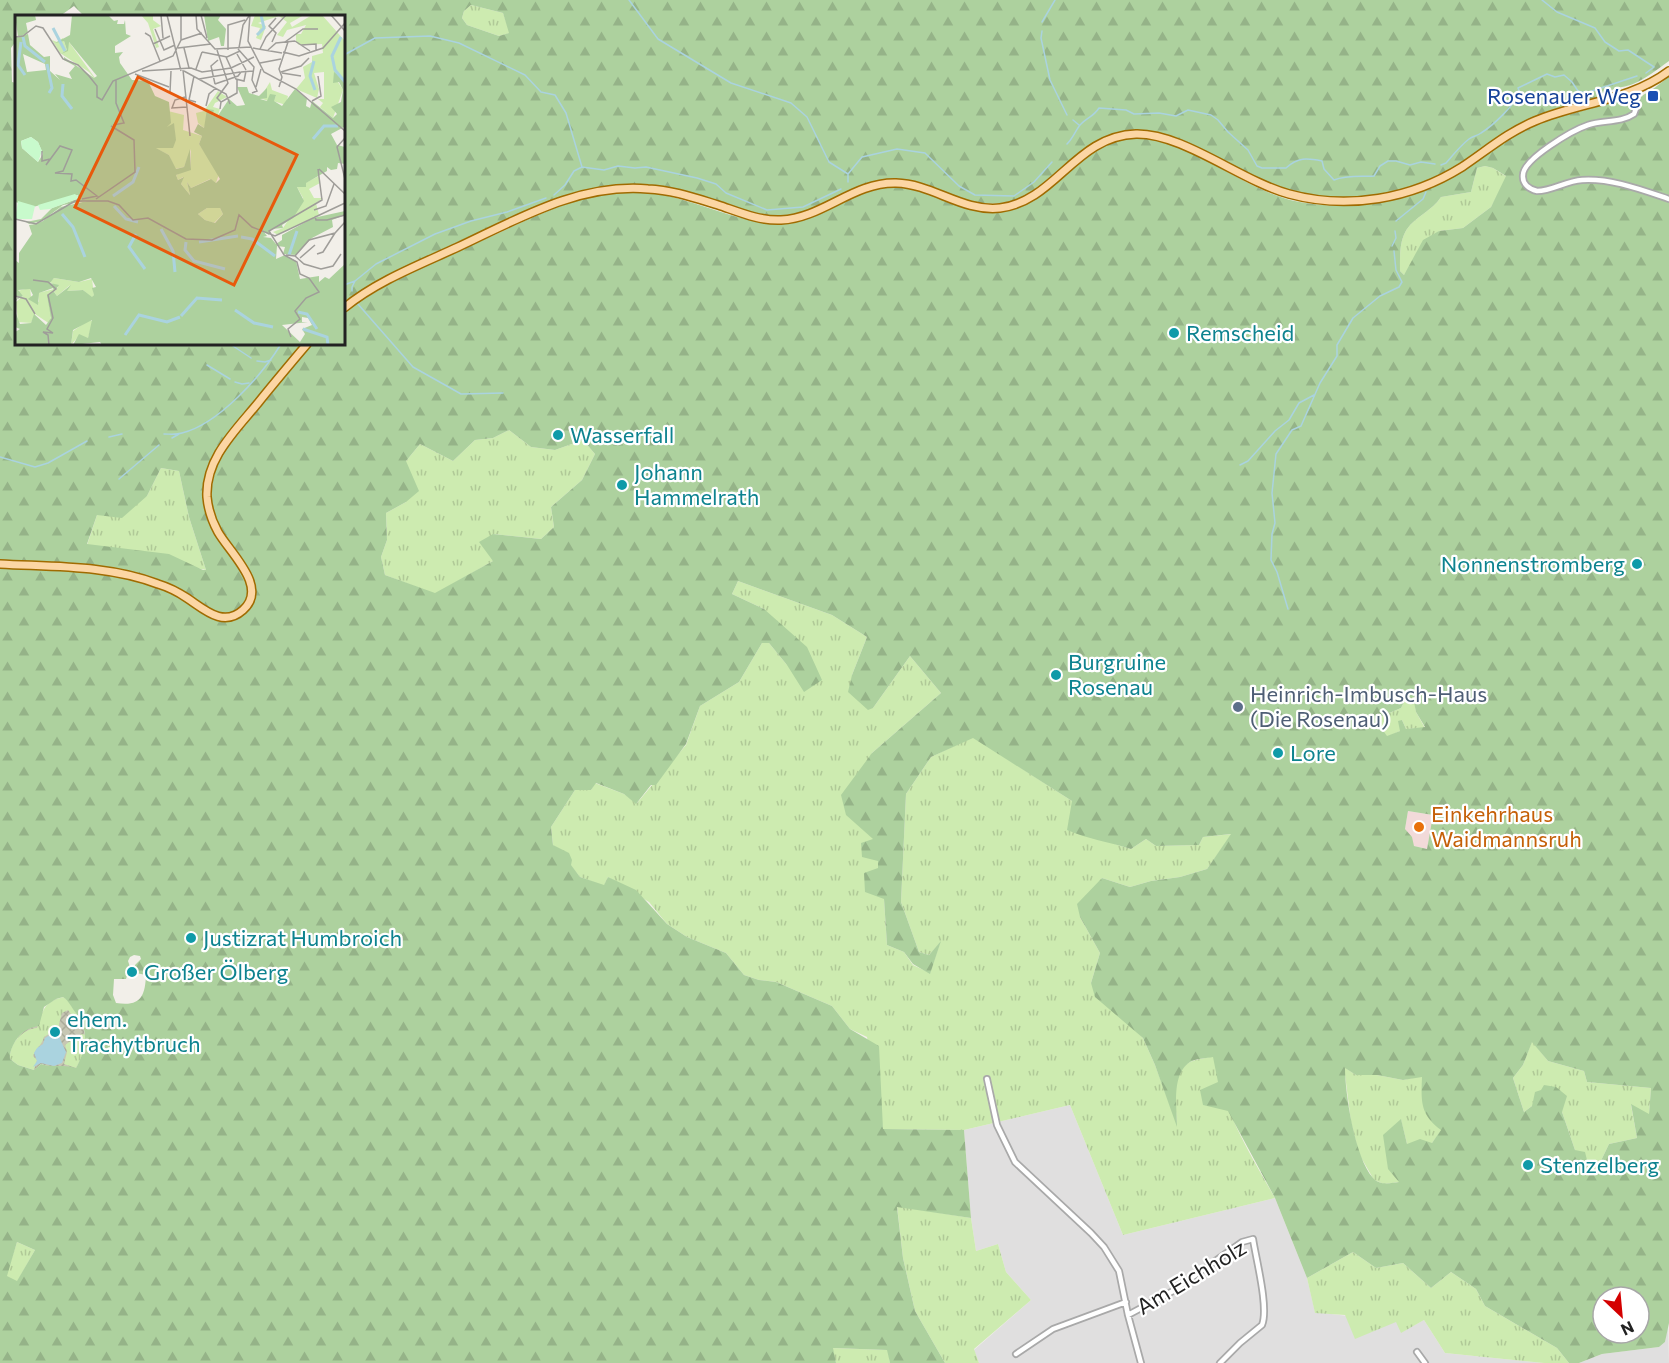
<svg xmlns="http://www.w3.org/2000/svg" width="1669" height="1363" viewBox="0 0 1669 1363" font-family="Commissioner,sans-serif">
  <defs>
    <pattern id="construction-cross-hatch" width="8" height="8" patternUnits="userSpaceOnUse" patternTransform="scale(1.5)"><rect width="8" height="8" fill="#c7c7b4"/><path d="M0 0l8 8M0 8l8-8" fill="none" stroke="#abab9a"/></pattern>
    <pattern id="grass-tufts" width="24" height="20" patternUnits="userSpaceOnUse" patternTransform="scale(1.5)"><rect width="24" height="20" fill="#cdebb0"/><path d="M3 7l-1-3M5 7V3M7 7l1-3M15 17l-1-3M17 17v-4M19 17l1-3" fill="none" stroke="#b0c997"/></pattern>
    <pattern id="forest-firs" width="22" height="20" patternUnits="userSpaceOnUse" patternTransform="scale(1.5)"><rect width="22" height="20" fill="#add19e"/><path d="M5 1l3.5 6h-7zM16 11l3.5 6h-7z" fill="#95b388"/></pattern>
  </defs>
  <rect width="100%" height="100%" fill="#f2efe9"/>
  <path fill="#e0dfdf" d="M1070,1105L1123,1235L1275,1198L1307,1278L1315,1312L1397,1322L1402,1332L1424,1320L1445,1353L1544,1363H979L974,1350L1031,1300L1006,1272L998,1244L976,1251L971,1218L964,1130Z
    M1668,1323L1669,1363H1579L1602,1354L1659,1347L1665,1342Z"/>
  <path fill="#f2dad9" d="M1408,811L1433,815L1427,849L1414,846L1405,829Z"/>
  <path fill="url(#construction-cross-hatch)" d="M56,999L82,1020L86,1041L76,1068H55L41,1064L34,1070L18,1037Z"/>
  <path fill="url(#grass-tufts)" d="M471,5L503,13L510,33L499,36L467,25L462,18L464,11Z
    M1485,166L1493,168L1507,177L1491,207L1463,228L1439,231L1404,275L1400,271C1400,258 1399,241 1407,229C1415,217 1432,211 1441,197L1471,192L1477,168Z
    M509,430L531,447L555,450L583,440L595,454L582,480L551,507L554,527L541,539L493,534V561L435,594L385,575L381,557L387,540L386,513L406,502V461L420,444L453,461L475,440L493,438Z
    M161,468L179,471L189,517L206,570L87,545L97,515L147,496Z
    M738,581L832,615L867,637L852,675L873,708L910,656L941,693L872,753L866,831L874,839L878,860L884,899L887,945L904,952L913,965L930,973L940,943L929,955L919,952L901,902L906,794L931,757L973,737L1072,801L1115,844L1131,849L1146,839L1156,846L1199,845L1203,837L1232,834L1207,869L1180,877L1151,881L1130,887L1102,878L1080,917L1100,953L1091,983L1143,1038L1155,1065L1177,1124C1176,1106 1170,1073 1190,1062C1197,1059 1207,1058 1214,1056C1222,1109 1249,1152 1275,1198L1123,1235L1070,1105L964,1130L883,1129L867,1037L850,1029L832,1006L776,982L759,980L744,975L726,953L687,937L667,924L649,902L608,877L604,886L580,877L553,845L551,827L575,790H591L595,783L624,794L637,803L686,745L700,706L739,682L762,643H769L787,665L764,609L732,594Z
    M1414,696L1416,712L1425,728L1406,729L1402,720L1400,731L1387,737L1375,719L1401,708L1406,698Z
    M63,997L68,1000L82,1020L74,1018L68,1010L62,1013L59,1024L60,1036L56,1029H53L52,1032L44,1037C42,1045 36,1048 33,1056L37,1060L34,1070L18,1065L10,1059C9,1044 22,1029 37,1028C44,1010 42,1003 63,997Z
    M81,1034L86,1035C86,1048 82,1057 76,1068L64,1064L67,1052L65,1045L72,1040L80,1038Z
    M1532,1041L1548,1061L1584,1071L1587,1082L1651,1088L1649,1115L1631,1105L1637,1138L1609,1144L1597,1169L1589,1168L1575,1150L1562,1112L1532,1106L1524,1112L1513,1078L1523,1065Z
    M1344,1067L1356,1075H1377L1403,1080L1422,1076L1442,1130L1432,1143L1407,1144L1401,1120L1400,1182L1384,1184L1374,1180L1359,1154L1351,1122Z
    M897,1206L971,1218L976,1251L998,1244L1006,1272L1031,1300L974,1349L979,1363H945L915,1311L903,1258Z
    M17,1242L35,1250L17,1282L6,1276Z
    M1353,1252L1376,1268L1403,1263L1431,1288L1451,1272L1476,1289L1485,1306L1557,1348L1569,1363H1544L1445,1353L1424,1320L1401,1333L1396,1322L1355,1339L1345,1315L1315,1313L1307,1278Z
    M832,1348L888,1350L890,1363H836Z"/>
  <path fill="url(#forest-firs)" fill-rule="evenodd" d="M0,0H1669V61C1658,69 1645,79 1633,84C1626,87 1618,87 1612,90C1603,94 1595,100 1586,102C1567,108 1548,112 1530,119C1505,129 1486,148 1464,162C1414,194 1356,205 1298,193C1263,186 1231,166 1199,150C1182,141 1164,132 1145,131C1076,125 1058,195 1001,203C961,209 930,177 890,179C853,181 826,212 789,216C751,220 703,193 663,187C592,175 527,211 464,239C422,259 381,278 344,304V16H84L74,6L60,16H16V41L11,48L12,82L16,83V344H303L216,451C198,485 199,512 222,544C231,557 241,569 248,584C248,598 243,613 226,613C206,614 187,592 169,584C116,563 56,564 0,560ZM471,5L503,13L509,33L499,36L467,25L462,18L464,11ZM161,468L179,471L189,517L206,570H203L169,554L87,544L97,515L122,518L147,496Z
    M1669,76V1323L1665,1342L1659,1347L1602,1354L1579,1363H1569L1557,1348L1485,1306L1476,1289L1451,1272L1431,1288L1403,1263L1376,1268L1353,1252L1307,1278L1275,1198L1228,1111L1203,1105L1200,1090L1218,1082L1213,1057C1207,1058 1195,1059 1190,1062C1171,1074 1177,1108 1177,1127L1155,1065L1143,1038L1095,997L1091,983L1100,953L1080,917L1077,904L1102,878L1130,887L1151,881L1180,877L1207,869L1231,834L1203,837L1199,845L1156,846L1146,839L1131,849C1109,842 1087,839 1067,830L1072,801L973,738L931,757L906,794L901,902L919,952L929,955L941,941L930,974L913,964L904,952L887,945L884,899L865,892L864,873L878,868V861L862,857L861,843L873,839L846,815L841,795L872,753L941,693L910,656L873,708L868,710L848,692L852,675L867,637L832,615L738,581L732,594L764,609L807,647L822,680L804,692L787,665L769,643H762L739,682L700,706L686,744L656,785H651L636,804L624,794L596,783L591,790H575L551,827L553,845L569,853L572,860L571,865L580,877L604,885L608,877L636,890L667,924L687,937L726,953L744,975L759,980L776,982L832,1006L850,1029L879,1046L883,1129L964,1130L971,1218L897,1207L903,1258L915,1311L945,1363H890L887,1350L833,1348L836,1363H0V566C48,570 100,568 146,583C159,587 171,593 183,600C195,607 209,621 223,621C244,622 260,602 254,582C252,572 243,563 237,555C212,520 202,494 223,453L312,344H344V313L347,310C389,281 435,261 481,241C535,217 590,185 652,193C696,199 739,225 784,223C815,222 830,205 856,194C870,188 884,187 899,187C935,189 965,215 1003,211C1057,206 1078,136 1138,137C1186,139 1241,187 1290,200C1350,214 1411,201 1463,170C1490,155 1512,132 1543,122C1567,114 1594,108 1619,101C1627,99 1632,100 1639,97C1650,92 1660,84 1669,76ZM1485,166L1493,168L1506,176L1491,207L1463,228L1439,231L1423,240L1404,275L1400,271C1400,258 1399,241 1407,229C1415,217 1432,211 1441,197L1471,192L1477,168ZM509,430L531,447L555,450L583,440L595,454L582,480L551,507L554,527L541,539L493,534L479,542L493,561L435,593L385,575L381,557L387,540L386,513L406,502L419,491L406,461L420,444L453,461L475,440L493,438ZM1413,697L1416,712L1425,727L1406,729L1402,720L1398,721L1400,731L1387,736L1375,719L1401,708L1406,698ZM1408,811L1433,815L1427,849L1414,846L1412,837L1405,829ZM134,955L140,956L141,959L135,965L134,969L136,973L146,975C145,996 141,1007 116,1003L113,995L114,979H126L130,967L128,961L130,957ZM63,997C69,1001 71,1007 76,1013C90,1031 86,1049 76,1068C63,1064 54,1068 41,1064L34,1070L18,1065L10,1059C9,1049 18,1033 29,1029C32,1027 35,1027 39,1026L44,1007L56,999ZM1532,1042L1548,1061L1584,1071L1587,1082L1651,1088L1649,1114L1631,1104L1637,1138L1609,1144L1597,1169L1589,1168L1585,1152L1575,1150L1562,1112L1567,1096L1556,1087L1544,1085L1541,1090L1535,1092L1532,1106L1524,1112L1513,1078L1523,1065ZM1345,1068L1356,1075H1377L1403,1080L1422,1077C1421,1101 1420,1115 1441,1130L1432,1143L1420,1139L1407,1144L1401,1119L1383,1135L1388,1169L1399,1182C1391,1183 1380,1186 1373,1178C1355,1158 1345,1094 1345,1068ZM17,1242L35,1250L17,1281L7,1276ZM1603,1297H1639V1333H1603Z"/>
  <path fill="#aad3df" d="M53,1029L57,1032L66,1052L62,1063L54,1066L41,1063L33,1067L37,1061L34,1053L37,1048L43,1044L45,1038L53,1033Z"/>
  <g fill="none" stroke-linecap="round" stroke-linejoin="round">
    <path stroke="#aad3df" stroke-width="1.5" d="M629,0L658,39L731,83L791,103L807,117L829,162L848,174
      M1542,0L1557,12L1595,28L1605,42L1619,51L1628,50L1654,67L1646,73
      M1042,22L1055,0
      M1042,31L1041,38L1050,80L1067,115
      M344,55L375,38L430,36L459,43L525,75L541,92L555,95L566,113L582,167
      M1073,120L1079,125
      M1067,144C1074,137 1076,129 1081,124C1087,118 1094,116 1099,108L1126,110L1134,114L1159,113L1176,116L1188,110L1211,115L1218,120L1228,132L1248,150L1257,166L1262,168H1286C1298,157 1307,158 1322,161L1324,169L1334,180C1347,175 1361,177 1374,176L1380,166L1388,161H1396L1410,165L1421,162L1435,164
      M1441,165L1446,163C1453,155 1460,146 1469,139C1473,136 1477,136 1481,133C1494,125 1513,106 1520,93L1518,88L1547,74L1555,77L1564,75L1572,82L1578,91L1586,93L1637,76
      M848,182V174L862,157L897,149L925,153L959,186L975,195L1014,196L1034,182L1052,162
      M554,195L565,185L574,171L582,167L604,170L618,166L635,168L646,167L697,178L716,184L726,193L767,210L803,207L841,189
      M1396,221L1423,199L1426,192
      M1392,246L1396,238L1395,231
      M344,285L355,281L376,264L435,234L471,221L507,212L546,198
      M352,291V287L355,281
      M357,303L413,367L461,394L503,393
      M230,344L251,358
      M257,361L265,362L271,360
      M207,365L230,379
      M235,382L242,384L249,383
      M164,434C170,434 176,435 182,433C219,424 262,375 281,344
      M109,437L122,434
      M172,438L179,434
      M0,457L35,467L48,463L87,441
      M1240,465L1248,461L1275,431L1289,420L1299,403L1314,395
      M119,479L159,445
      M1288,609L1277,572L1271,560L1272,534L1275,523L1272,493L1276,454L1292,430L1301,426L1320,383L1337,356V345L1353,318L1380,296L1399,287L1402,282L1396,270L1394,251"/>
    <g stroke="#a9a9a9" stroke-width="8">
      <path id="minor" d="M1635,91L1637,106L1634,114C1621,123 1603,120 1588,125C1573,130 1523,159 1523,175C1522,184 1529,189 1537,191C1552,191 1566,181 1582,180C1611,178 1642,190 1669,199
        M987,1079L997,1125L1015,1162L1091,1233L1104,1247L1119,1271L1128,1315L1141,1363
        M1128,1315L1173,1291L1242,1242L1253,1239C1256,1259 1269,1308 1262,1325L1240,1343L1220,1363
        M1417,1352L1425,1363
        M1016,1354L1053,1329L1126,1302"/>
    </g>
    <g stroke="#a06b00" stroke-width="10">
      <path id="primary" d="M344,308C377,281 419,265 458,247C518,219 579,183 648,189C672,190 695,198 718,205C739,212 759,221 781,220C823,218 853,182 896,183C933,184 962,212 1000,208C1056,201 1075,136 1136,134C1183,133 1241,181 1289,194C1348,210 1411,199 1462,167C1486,151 1508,132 1535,121C1580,102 1629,101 1669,71
        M0,564C53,567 108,565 158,584C168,587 178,592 187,598C204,609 223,628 243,610C269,587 230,553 218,532C212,521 208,509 207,497C205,459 235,431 258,403C274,383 291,363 307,344"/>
    </g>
    <use href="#minor" stroke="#fff" stroke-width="4.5"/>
    <use href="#primary" stroke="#fcd6a4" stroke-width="7"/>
  </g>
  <rect fill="#1a4fb4" stroke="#fff" stroke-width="2" x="1647" y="90" width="12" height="12" rx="3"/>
  <g fill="#0f9aa8" stroke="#fff" stroke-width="2">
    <circle cx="1174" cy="333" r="6"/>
    <circle cx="558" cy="435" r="6"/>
    <circle cx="622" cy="485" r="6"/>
    <circle cx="1637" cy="564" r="6"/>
    <circle cx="1056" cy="675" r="6"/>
    <circle cx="1278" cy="753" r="6"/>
    <circle cx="191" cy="938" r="6"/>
    <circle cx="132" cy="972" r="6"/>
    <circle cx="55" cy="1032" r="6"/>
    <circle cx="1528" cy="1165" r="6"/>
  </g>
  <circle fill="#5c6f8a" stroke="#fff" stroke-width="2" cx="1238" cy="707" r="6"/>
  <circle fill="#e8710a" stroke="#fff" stroke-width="2" cx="1419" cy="827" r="6"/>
  <g text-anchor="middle" stroke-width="4.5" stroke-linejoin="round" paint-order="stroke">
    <g font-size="22" fill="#164399" stroke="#fff" text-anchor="end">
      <text x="1641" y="104">Rosenauer Weg</text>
    </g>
    <g font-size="22" fill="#0d838f" stroke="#fff" text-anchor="start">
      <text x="1186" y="341">Remscheid</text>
      <text x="570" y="443">Wasserfall</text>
      <text x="634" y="480">Johann<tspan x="634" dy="25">Hammelrath</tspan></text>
      <text x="1625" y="572" text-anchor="end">Nonnenstromberg</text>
      <text x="1068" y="670">Burgruine<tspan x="1068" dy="25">Rosenau</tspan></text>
      <text x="1290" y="761">Lore</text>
      <text x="203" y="946">Justizrat Humbroich</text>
      <text x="144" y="980">Großer Ölberg</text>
      <text x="67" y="1027">ehem.<tspan x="67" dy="25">Trachytbruch</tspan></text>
      <text x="1540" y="1173">Stenzelberg</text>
    </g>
    <g font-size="22" fill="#4e5e75" stroke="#fff" text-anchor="start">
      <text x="1250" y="702">Heinrich-Imbusch-Haus<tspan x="1250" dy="25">(Die Rosenau)</tspan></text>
    </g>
    <g font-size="22" fill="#c56008" stroke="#fff" text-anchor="start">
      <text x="1431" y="822">Einkehrhaus<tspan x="1431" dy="25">Waidmannsruh</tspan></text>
    </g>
    <g font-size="22" fill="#222" stroke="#fff">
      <text transform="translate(1191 1277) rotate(-31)" y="8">Am Eichholz</text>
    </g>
  </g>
  <g transform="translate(15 15)">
    <rect width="330" height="330" fill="#f2efe9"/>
    <path d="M126,0H138V5L146,11L138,14L144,32L141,33L133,8ZM240,0H289L275,8L277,12L297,0H307L330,26V65L320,62L328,75L318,103L305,92L308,88L303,84H309V57L299,58L304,74L302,83L281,74L290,63L288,52L297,47V41L308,38L307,29L284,30L281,27V19H286L291,10L272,15L268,22L262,20L272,7L264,1L243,8L251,11L246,25L241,23L245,13L236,11ZM48,23L52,35L51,27H54L80,63L85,62L86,72L74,57L45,38L37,25L42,27ZM255,67L257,75L273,81L271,90L258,86L261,81L253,86L245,83ZM203,76L212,82L200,88L198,92L205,94L202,103L193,102L189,113L183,108L181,98L189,96ZM153,96L169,100L168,115L187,121L184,129L204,159L201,168L195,164L176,173L172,167L175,180L166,169L168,162L163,165L161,160L176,153V134L169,152L160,154L154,140L140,133H152L160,125L159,110L152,113ZM304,161L305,168L294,174L299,183H308L301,188L304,200L263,220L258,217L268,213L288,183L282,172H291L290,168ZM192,193H205L208,199L199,208L190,205L183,199ZM39,263L64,267L77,264L79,280L77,283L68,275L51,276L55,270L42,281L39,277L43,272L35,267ZM15,273L16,282L24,287L23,278L39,274L35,309L20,299L16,308L3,307L1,287L8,281L2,276ZM74,305L78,306L73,323L63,322L56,330L58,316Z" fill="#cdebb0"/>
    <path d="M0,0H20L21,5L11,8L13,18L3,22ZM57,0H93L99,6L103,5L102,9H109L110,5L111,19L116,21L100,31V38L108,37L104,42L105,48L117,65L133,66L140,81L154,87L156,108L152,112L159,108L161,125L158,133H141L154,140L161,154L169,152L175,134L176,155L161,160L163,165L169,162L166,169L175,180L172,167L176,173L196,164L201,168L205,164L184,129L187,121L179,117L183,109L189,113L192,94L199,95L197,100L202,102L214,84L222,91L230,90L222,72H232L234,78L244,81L252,73V83L245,84L252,86L255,79L261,80L259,86L267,91L280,74L292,83L291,91L295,93L297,86L318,103L322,99L316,92L326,87L328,75L324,67L318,68L319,57L330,65L329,112L316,119L322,130L330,132V149L323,148L322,154L316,155L312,152V156L291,168V172H282L289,186L278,203L267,210L268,213L256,214L254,220L249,217L252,221L248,222L256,223L261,229L267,225V220L298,203L330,196V200L317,205L318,212L297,223L281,240L268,239L270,232L262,231L261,244L270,240L281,246L285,264L304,261V267L310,262L314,264L330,249V330H87L85,327L58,330L64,319L73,323L77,305L58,315L56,330H1L0,317L5,314L0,312V296L5,309L16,308L19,299L31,310L36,303L32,280L39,276L38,273L24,278L23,290L13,284L18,280L15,274L3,275L8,281L1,285L0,295V287L1,284L3,283L0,281V245L4,248V238L17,219L14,210L21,209L28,206L46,192L72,186L48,190L27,206L14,209L11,207L26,204L37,193L62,184L63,180L18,192L0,187V22L13,19L15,30L29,42L35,41V56L45,65L40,59L57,64L54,58L60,51L49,45V42L79,63L82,61L54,27L53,36L46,39L52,35L49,26L40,28L55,20ZM8,39L30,49L31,55L12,57ZM16,122L23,127L28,139L23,147L7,133L6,126ZM192,193H205L208,199L200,208L190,205L183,199ZM39,263L64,267L76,263L81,272L77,273L79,280L77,282L68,275L52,276L56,270L42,281L39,277L44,270L35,268ZM287,302L293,303L297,310L287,314L290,319L285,327L267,310L293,307H287ZM189,0H206L203,5L211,14L209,31H206L204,22L193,26Z" fill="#add19e" fill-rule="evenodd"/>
    <path d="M16,122L23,127L27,136L23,147L7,133L6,126ZM60,179L64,183L35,194L25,195L23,190ZM3,186L20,191L17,204H0Z" fill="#c8facc"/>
    <path fill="none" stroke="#aad3df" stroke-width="3" d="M38,13L50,36M242,20L249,13L246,0M8,22L10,31L30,47M326,22L317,41L320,55L330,67M6,27L3,50L10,60M299,46L295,61L300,75M32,49L37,73L34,78M48,69L47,81L57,94M298,124L309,111H323M98,181L118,167L124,152M99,191L111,204L123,207M47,199L58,212L70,242M146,214L158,236L160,257M121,219L114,232L130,254M226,222L237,224L260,241M171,227L170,235L179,246L210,254M184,227L223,221M274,240L282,216M220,295L239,308L258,312M283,297L292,299L302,314M166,301L182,283L207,285M288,314L312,322L313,330M110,320L124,300L152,307L165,302"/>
    <path fill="none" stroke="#9f9d99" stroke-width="1.5" d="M146,0L148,23M152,0L166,56M181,0L182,14L200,34L236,32M186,0L192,23M235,0L233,26L249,57L281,74L330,116M316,0L330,16M140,14L149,35L160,30M130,18L135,21L145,46M0,22L8,21L21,11L28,13L48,44L63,50L74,61L82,71V82L87,85L98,66L158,41L166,25V0M166,25L187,18M280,26L295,36M257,27L261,18L254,11L261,3M270,27L288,14H303M138,29L155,21M286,30L301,29V35M163,33L196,29M169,33L174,53M224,33L228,10L234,1M238,33L267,38M223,34L239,52L237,65L242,76L237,78M245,34L251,22L271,0M202,35L213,68L202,83L206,87M213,35V10L230,5M253,35L261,28L280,26M187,37L212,42L225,36M268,37L284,41L308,33L330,8M222,39L231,55M211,42L221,64L229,66L231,56M245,48L266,44M181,54L187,37M168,55L175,121M127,56L176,53L187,57L216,53L239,42M169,56L211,79L215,89M266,57L286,51L294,43M267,58L286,61M120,59L154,72M179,61L174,85L181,87M184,64L225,57M200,69L223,61L226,57L238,56M200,69L196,51L203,45M241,72L246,54M264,72L267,62L264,54L273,27M155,77L156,56M170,82L160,85L157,93L172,92M297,86L306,81L303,61M191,91L194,79L201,73M205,94L206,87L222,78V64M98,110L109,108L101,88V65M330,123L322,132L330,164M27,136V146L35,144L31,150L45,131L57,135L48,156L40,158L57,159L56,166L61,165L82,181L67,184M304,154L330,179M81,184L120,157L119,125L96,111M299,195L311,191L319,169M300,201L301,205H312L330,200M0,204L21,209L60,186H93L104,190L118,205L133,203L171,224L197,225L220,215L224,200L237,212L260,221L330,188M302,239L308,237L320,218M271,240L280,241L289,249L306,254L318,251L326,239M280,241L294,225L320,218L330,207M285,243L300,230M18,265L33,267L41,274L33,280L38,303L32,314L38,318L28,317L33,320L34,330M0,281L11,284L20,299M276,322L273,314L285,304L280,296L291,283L304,277L294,263L285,259L282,247L269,240L254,216L307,185L303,154"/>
    <path fill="#e8590c" fill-opacity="0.15" stroke="#e8590c" stroke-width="3" d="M123,62L282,140L219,270L60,192Z"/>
    <rect width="330" height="330" fill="none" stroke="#222" stroke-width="3"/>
  </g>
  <g transform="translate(1621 1315) rotate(154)"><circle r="28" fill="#ffffff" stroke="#a7a7a7" stroke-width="1.5"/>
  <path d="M0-4.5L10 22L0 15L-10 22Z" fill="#d40000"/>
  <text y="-9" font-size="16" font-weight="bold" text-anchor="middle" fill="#222222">N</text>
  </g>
</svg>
